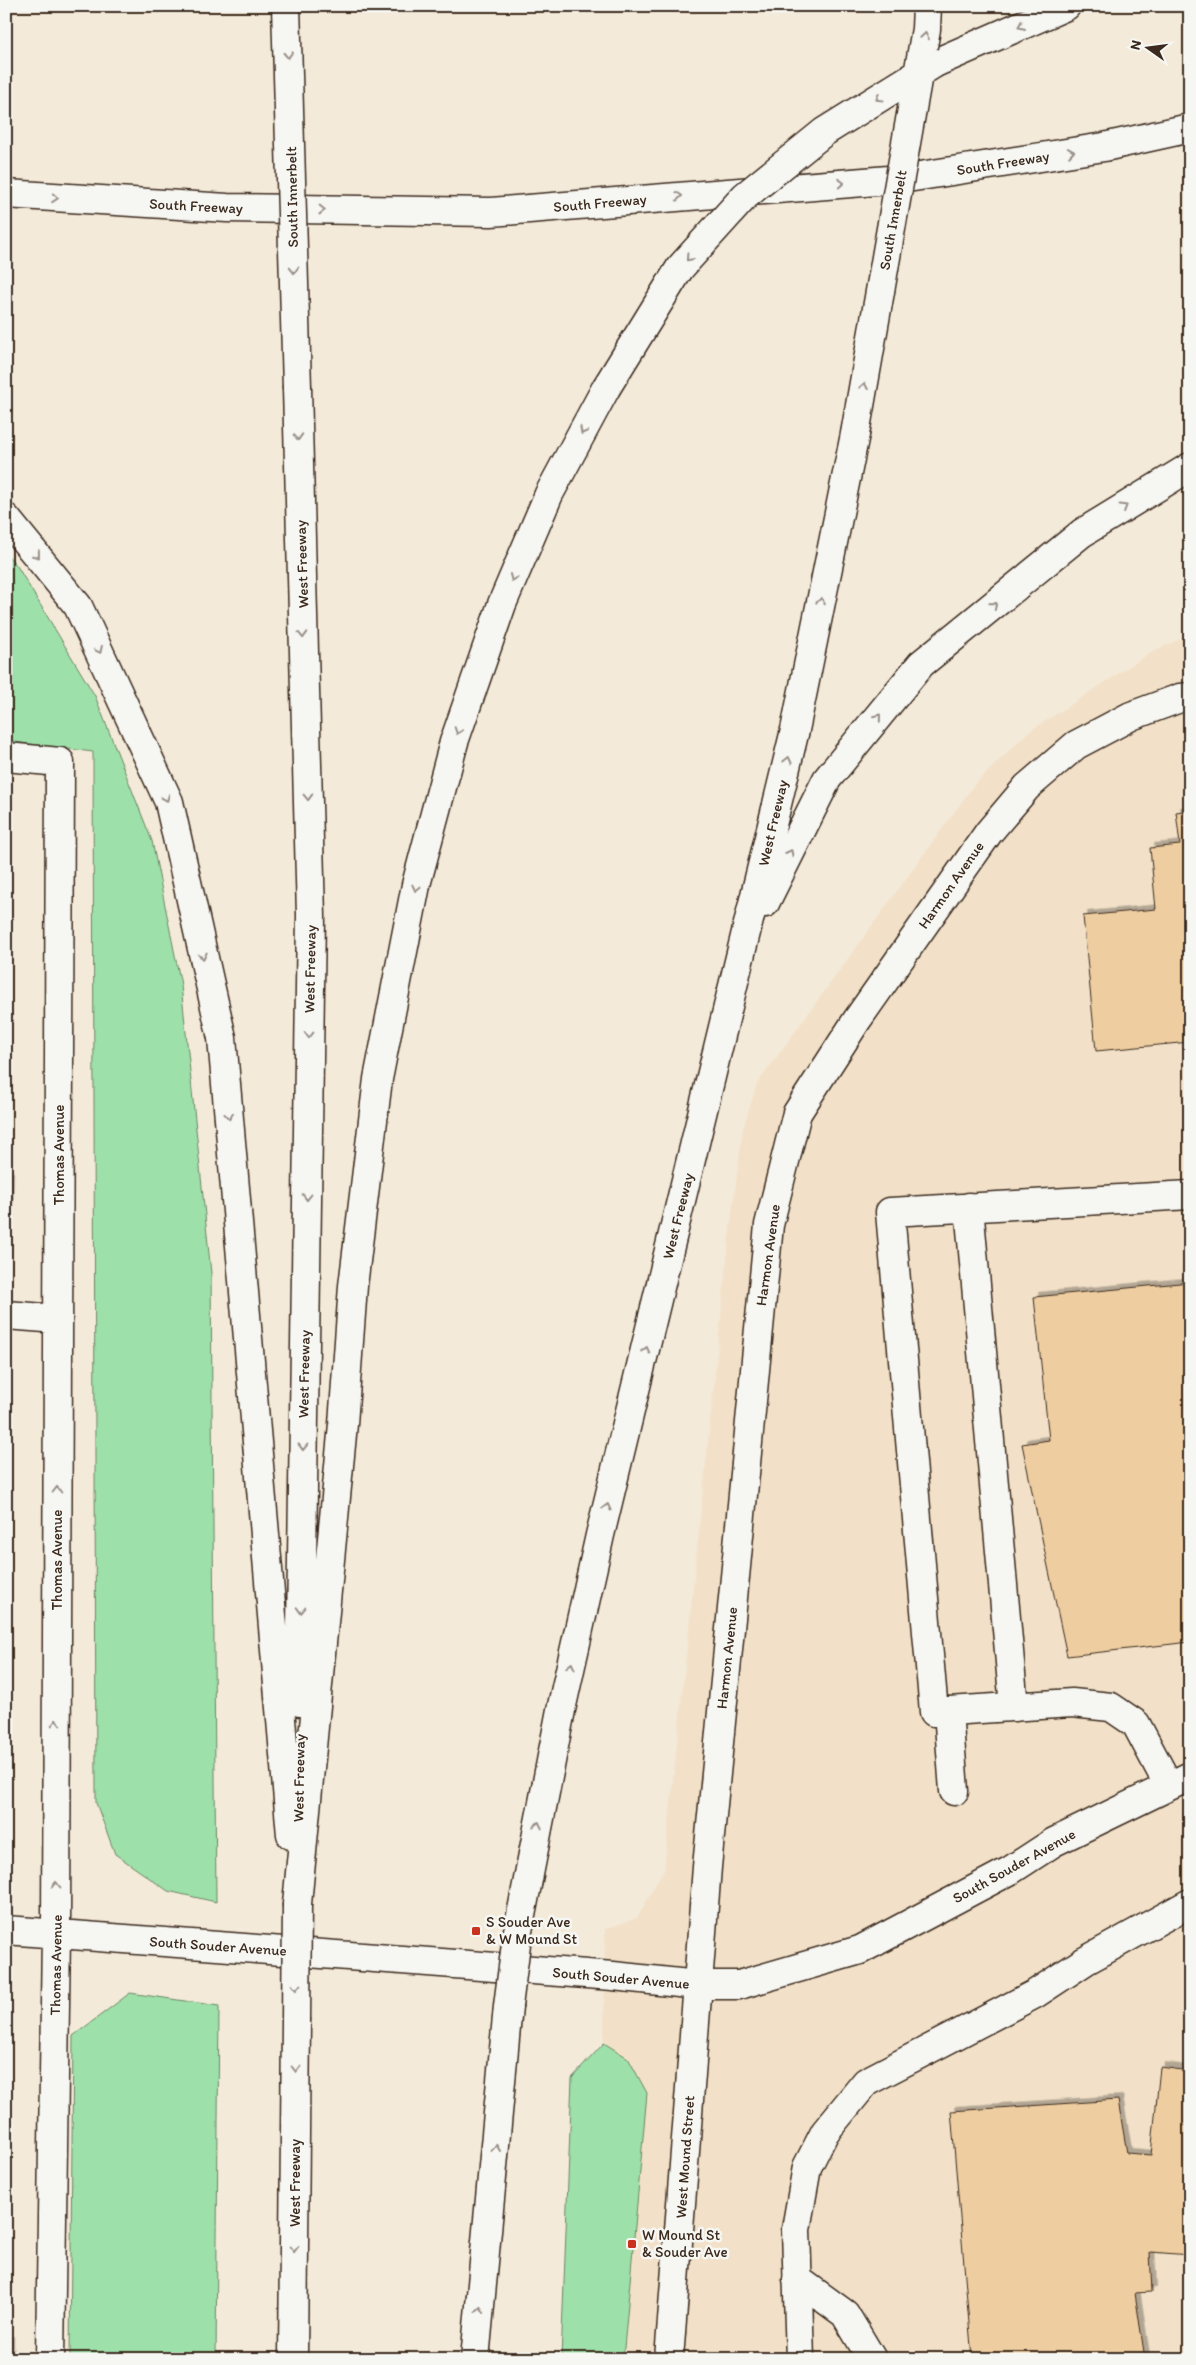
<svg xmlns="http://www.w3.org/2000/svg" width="1196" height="2365" viewBox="0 0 1196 2365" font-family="Itim,sans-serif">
  <defs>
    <filter id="shadow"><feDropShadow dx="4.5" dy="-4.5" stdDeviation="0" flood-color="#0004"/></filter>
  </defs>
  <rect width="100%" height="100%" fill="#f4ead9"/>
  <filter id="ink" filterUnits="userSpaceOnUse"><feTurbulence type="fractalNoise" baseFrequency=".02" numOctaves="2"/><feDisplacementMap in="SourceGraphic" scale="10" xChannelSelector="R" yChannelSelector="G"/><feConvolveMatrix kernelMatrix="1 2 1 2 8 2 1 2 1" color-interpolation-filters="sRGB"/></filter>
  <g filter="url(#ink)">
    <path fill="#f2e1c8" d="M1190,635V2359H623L628,2058L604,2043L605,1929L637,1918L664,1869L730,1229L743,1128L757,1084L974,785L1027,733L1153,651Z"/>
    <path fill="#9ee0aa" stroke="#6c8564" d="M6,553L17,566L95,696L152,841L181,985L211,1273L216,1902L168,1891L115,1854L96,1803L93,752L6,741Z
      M130,1993L219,2006L216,2359H70L73,2036Z
      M604,2043L628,2058L647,2093L623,2359H561L572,2078Z"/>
    <path fill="#eecda0" stroke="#3b2a1e" filter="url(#shadow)" d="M1190,810V1042L1096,1051L1083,916L1156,909L1150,848L1180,845L1176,812Z
      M6,1177H9L8,1218H6Z
      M1190,1282V1642L1067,1656L1022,1444L1049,1440L1034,1297Z
      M1160,2067L1190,2071V2255L1150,2252L1152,2292L1135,2293L1145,2359H972L951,2111L1118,2100L1127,2153L1151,2155Z
      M6,2341H9V2359H6Z"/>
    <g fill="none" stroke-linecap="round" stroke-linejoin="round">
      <g stroke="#3b2a1e" stroke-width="31">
        <path id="minor" d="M6,757L60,762L56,1934L50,2359
          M969,1207L1014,1707
          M6,1315L58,1319
          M948,1711L954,1791
          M1169,1786L1136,1724L1111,1707L1072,1703L934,1712L890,1212L1190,1195
          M6,1930L613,1976L698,1985H739L860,1950L1011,1870L1054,1842L1190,1776
          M797,2279L845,2314L872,2359
          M800,2359L796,2229L807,2167L825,2132L866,2082L1035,1994L1085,1961L1190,1903"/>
      </g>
      <g stroke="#3b2a1e" stroke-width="31">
        <path id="major" d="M669,2359L707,1867L769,1225L797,1113L857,1020L989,832L1027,787L1076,745L1131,716L1180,698L1190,697"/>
      </g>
      <g stroke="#3b2a1e" stroke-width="31">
        <path id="highway" d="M935,63L1066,6
          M6,194L227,208L491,212L901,179L1104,147L1190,128
          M297,388L311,916L300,1702
          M6,518L78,606L169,802L222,1038L291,1835
          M765,903L827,779L921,664L1082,533L1190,467
          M297,1904L343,1424L353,1286L378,1079L416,885L454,742L502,604L549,494L606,388
          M517,1936L561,1710L600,1535L795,730L855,434
          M293,2359L296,2021
          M475,2359L508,2006"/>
      </g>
      <use href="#minor" stroke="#f6f6f2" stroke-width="28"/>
      <use href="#major" stroke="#f6f6f2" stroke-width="28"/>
      <use href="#highway" stroke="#f6f6f2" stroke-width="28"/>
      <g stroke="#3b2a1e" stroke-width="31" stroke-linecap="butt">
        <path id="highway-bridge" d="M286,6L297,388
          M606,388L680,268L745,196L824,132L935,63
          M855,434L926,29L927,6
          M508,2006L517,1936
          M296,2021L297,1904"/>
      </g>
      <use href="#highway-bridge" stroke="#f6f6f2" stroke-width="28"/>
    </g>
    <defs><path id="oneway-chevron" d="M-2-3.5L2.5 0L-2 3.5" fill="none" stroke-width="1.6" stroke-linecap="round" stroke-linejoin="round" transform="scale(1.25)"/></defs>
    <g stroke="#989088">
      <use href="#oneway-chevron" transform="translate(1021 26) rotate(156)"/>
      <use href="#oneway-chevron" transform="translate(925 36) rotate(-81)"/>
      <use href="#oneway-chevron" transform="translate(288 55) rotate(87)"/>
      <use href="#oneway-chevron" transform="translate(879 98) rotate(148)"/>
      <use href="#oneway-chevron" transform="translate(1071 152) rotate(-9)"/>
      <use href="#oneway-chevron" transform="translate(841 183) rotate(-4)"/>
      <use href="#oneway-chevron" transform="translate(679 196) rotate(-5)"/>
      <use href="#oneway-chevron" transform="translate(55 198) rotate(4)"/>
      <use href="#oneway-chevron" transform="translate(322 210) rotate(1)"/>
      <use href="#oneway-chevron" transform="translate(689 258) rotate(132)"/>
      <use href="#oneway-chevron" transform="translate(294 270) rotate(89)"/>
      <use href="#oneway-chevron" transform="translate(864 386) rotate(-80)"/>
      <use href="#oneway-chevron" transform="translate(583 431) rotate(119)"/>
      <use href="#oneway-chevron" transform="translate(298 437) rotate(88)"/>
      <use href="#oneway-chevron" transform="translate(1124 507) rotate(-31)"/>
      <use href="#oneway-chevron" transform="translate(37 555) rotate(51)"/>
      <use href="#oneway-chevron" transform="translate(513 578) rotate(113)"/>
      <use href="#oneway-chevron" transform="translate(821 601) rotate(-79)"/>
      <use href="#oneway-chevron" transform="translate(994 605) rotate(-39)"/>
      <use href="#oneway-chevron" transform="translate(303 635) rotate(88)"/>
      <use href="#oneway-chevron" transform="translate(99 650) rotate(65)"/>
      <use href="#oneway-chevron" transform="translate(878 717) rotate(-51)"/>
      <use href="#oneway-chevron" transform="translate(458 731) rotate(109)"/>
      <use href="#oneway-chevron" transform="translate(788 760) rotate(-77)"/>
      <use href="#oneway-chevron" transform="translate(308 797) rotate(88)"/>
      <use href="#oneway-chevron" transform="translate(166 798) rotate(68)"/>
      <use href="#oneway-chevron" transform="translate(790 853) rotate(-63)"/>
      <use href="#oneway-chevron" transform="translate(416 888) rotate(103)"/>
      <use href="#oneway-chevron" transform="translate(203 956) rotate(77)"/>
      <use href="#oneway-chevron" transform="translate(309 1035) rotate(91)"/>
      <use href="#oneway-chevron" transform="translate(229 1116) rotate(85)"/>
      <use href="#oneway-chevron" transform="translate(307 1197) rotate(91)"/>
      <use href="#oneway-chevron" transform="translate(646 1350) rotate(-76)"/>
      <use href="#oneway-chevron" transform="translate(303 1447) rotate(91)"/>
      <use href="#oneway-chevron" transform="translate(57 1490) rotate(-90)"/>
      <use href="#oneway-chevron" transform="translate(607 1507) rotate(-76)"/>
      <use href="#oneway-chevron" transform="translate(301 1610) rotate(91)"/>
      <use href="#oneway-chevron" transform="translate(571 1666) rotate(-77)"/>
      <use href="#oneway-chevron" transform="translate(56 1723) rotate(-90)"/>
      <use href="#oneway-chevron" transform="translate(538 1825) rotate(-78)"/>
      <use href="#oneway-chevron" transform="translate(56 1885) rotate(-90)"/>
      <use href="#oneway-chevron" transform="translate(296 1987) rotate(90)"/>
      <use href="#oneway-chevron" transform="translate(296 2069) rotate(90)"/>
      <use href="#oneway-chevron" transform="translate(496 2148) rotate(-84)"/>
      <use href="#oneway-chevron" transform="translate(294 2249) rotate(90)"/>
      <use href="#oneway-chevron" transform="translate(480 2310) rotate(-84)"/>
    </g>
  </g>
  <g fill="#c8321e" stroke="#f6f6f2" stroke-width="2">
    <rect x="471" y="1926" width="10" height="10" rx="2.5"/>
    <rect x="627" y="2239" width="10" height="10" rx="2.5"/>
  </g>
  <g text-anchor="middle" stroke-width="5" stroke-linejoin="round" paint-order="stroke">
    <g font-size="15" fill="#3b2a1e" stroke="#f6f6f2">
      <text transform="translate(1003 163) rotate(-9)" y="5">South Freeway</text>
      <text transform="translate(292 197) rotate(-91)" y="5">South Innerbelt</text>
      <text transform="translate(600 203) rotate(-5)" y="5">South Freeway</text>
      <text transform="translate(196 206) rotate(3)" y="5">South Freeway</text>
      <text transform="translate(893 220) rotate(-80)" y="5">South Innerbelt</text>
      <text transform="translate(302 564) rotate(-92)" y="5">West Freeway</text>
      <text transform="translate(773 823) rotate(-77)" y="5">West Freeway</text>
      <text transform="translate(951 885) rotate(-55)" y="5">Harmon Avenue</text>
      <text transform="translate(310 969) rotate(-89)" y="5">West Freeway</text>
      <text transform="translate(59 1155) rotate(-90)" y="5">Thomas Avenue</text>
      <text transform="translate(678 1216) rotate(-76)" y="5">West Freeway</text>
      <text transform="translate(768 1255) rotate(-82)" y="5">Harmon Avenue</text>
      <text transform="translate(304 1374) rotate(-89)" y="5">West Freeway</text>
      <text transform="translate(57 1560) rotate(-90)" y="5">Thomas Avenue</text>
      <text transform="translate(727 1658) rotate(-84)" y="5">Harmon Avenue</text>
      <text transform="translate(299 1778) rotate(-89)" y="5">West Freeway</text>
      <text transform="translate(1014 1866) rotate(-29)" y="5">South Souder Avenue</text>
      <text transform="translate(218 1946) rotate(4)" y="5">South Souder Avenue</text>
      <text transform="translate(56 1965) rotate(-89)" y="5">Thomas Avenue</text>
      <text transform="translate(621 1978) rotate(5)" y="5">South Souder Avenue</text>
      <text transform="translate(685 2157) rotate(-86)" y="5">West Mound Street</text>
      <text transform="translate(295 2183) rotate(-90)" y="5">West Freeway</text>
    </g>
    <g font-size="15" fill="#3b2a1e" stroke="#f6f6f2" text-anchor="start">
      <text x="486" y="1927">S Souder Ave<tspan x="486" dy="17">&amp; W Mound St</tspan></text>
      <text x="642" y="2240">W Mound St<tspan x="642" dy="17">&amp; Souder Ave</tspan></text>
    </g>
  </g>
  <rect width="1196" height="2365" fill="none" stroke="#f6f6f2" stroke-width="25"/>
  <rect x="12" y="12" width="1171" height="2340" fill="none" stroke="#3b2a1e" stroke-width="2" filter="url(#ink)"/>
  <g transform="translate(1148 48) rotate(284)" stroke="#f6f6f2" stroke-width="4" paint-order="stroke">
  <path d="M0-4L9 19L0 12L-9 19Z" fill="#3b2a1e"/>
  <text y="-8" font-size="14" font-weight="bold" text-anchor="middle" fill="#3b2a1e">N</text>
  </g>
</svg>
